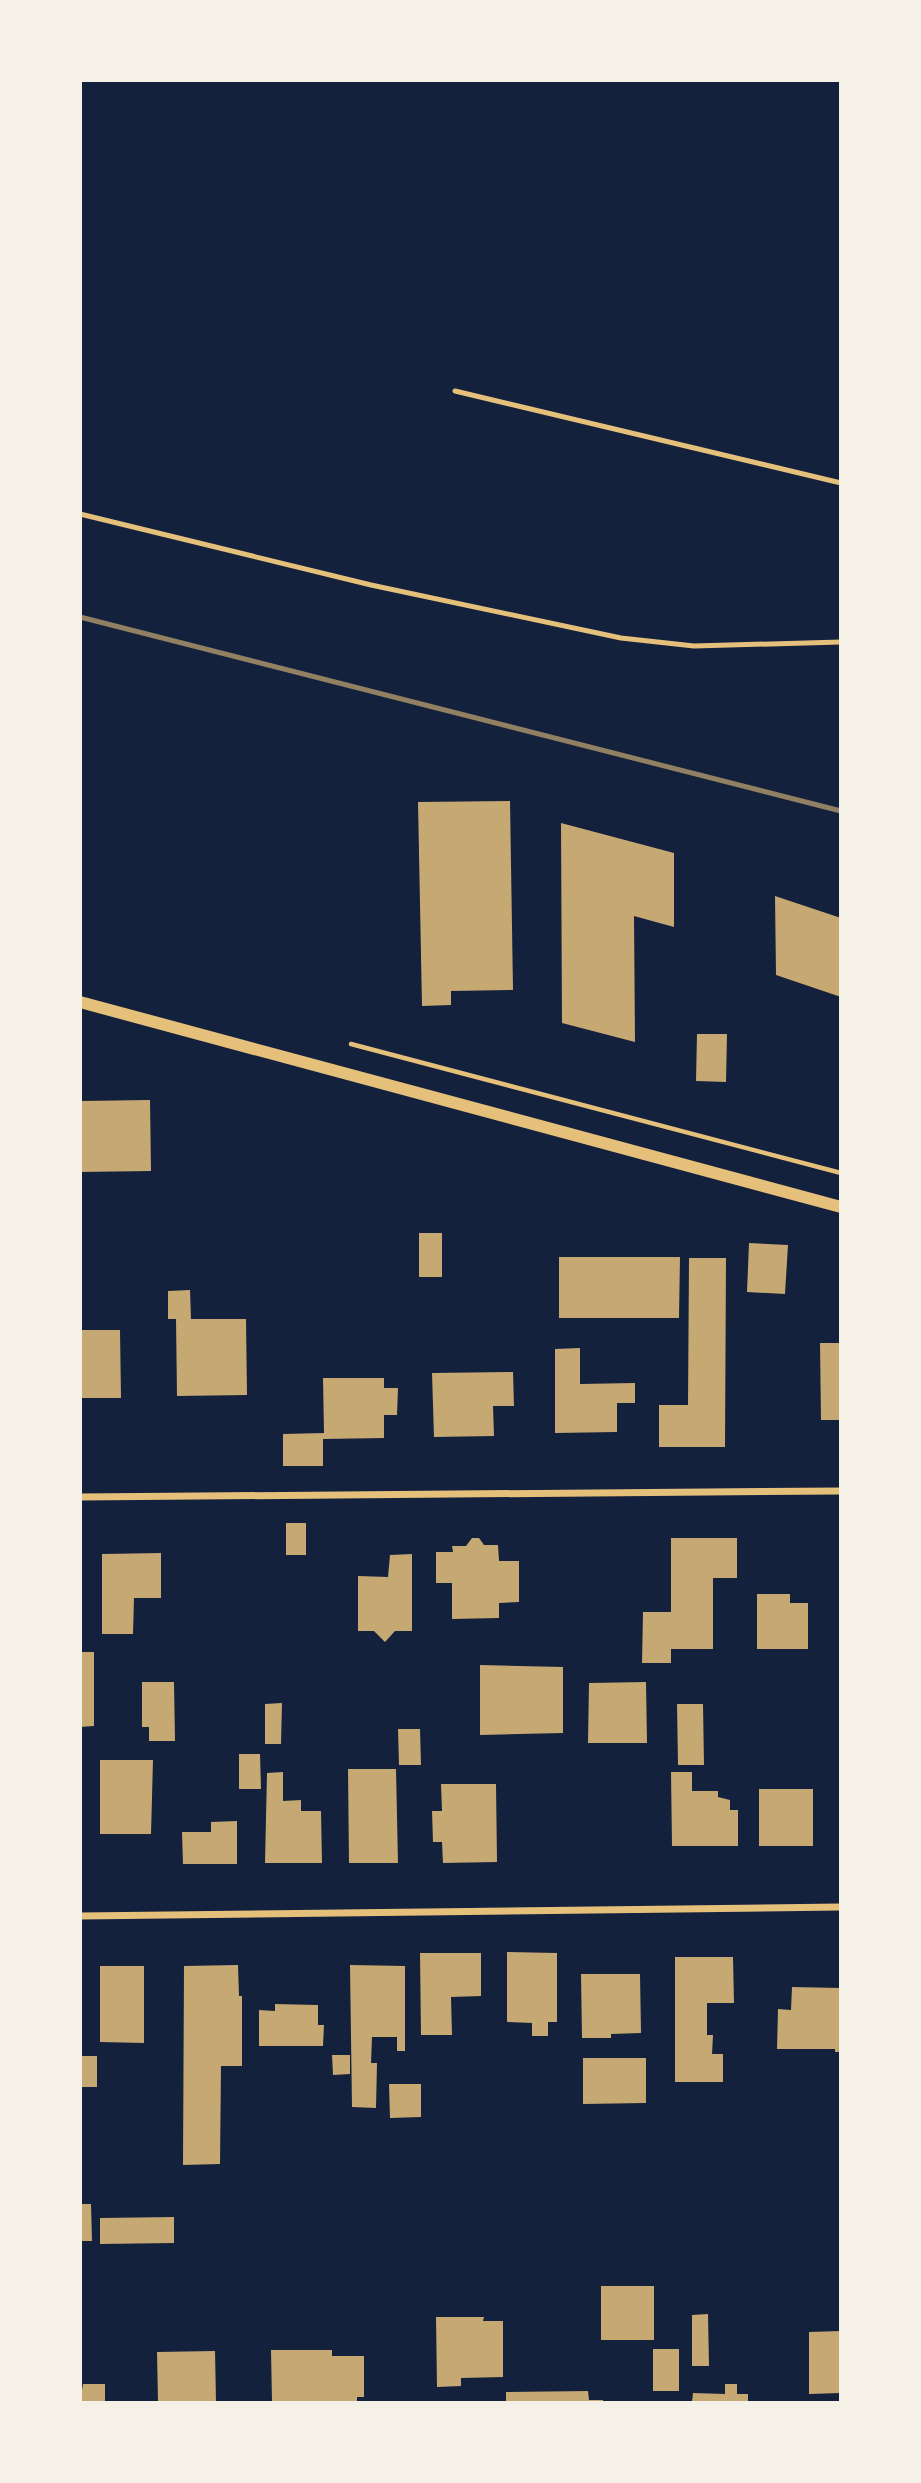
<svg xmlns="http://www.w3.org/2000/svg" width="921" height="2483" viewBox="0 0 921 2483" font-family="'Alegreya Sans',sans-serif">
  <rect width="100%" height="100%" fill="#14213d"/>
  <path fill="#c6a872" d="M510,801L513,990L451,991V1005L422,1006L418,802Z
    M561,823L674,853V927L634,916L635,1042L562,1023Z
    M775,896L841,918V997L776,975Z
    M697,1034H727L726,1082L696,1081Z
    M150,1100L151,1171L80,1172V1101Z
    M419,1233H442V1277H419Z
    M749,1243L788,1245L785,1294L747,1292Z
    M559,1257H680L679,1318H559Z
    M689,1258H726L725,1447H659V1405H688Z
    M190,1290L191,1319H246L247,1395L177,1396L176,1319H168V1291Z
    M80,1330H120L121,1398H80Z
    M820,1343H841V1420H821Z
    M580,1348V1384L635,1383V1403H617V1432L555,1433V1349Z
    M513,1372L514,1406H493L494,1436L434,1437L432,1373Z
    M323,1378H384V1388H398L397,1415H384V1438L323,1439V1466H283V1434L324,1433Z
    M286,1523H306V1555H286Z
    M472,1538H479L484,1545H498L499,1561H519V1602L499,1603V1618L452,1619V1583H436V1552H453L452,1546H466Z
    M671,1538H737V1578H713V1649H671V1663H642L643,1612H671Z
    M161,1553V1598H134L133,1634H102V1554Z
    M412,1554V1631H395L385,1642L374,1631H358V1576L388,1577L390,1555Z
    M757,1594H790V1603H808V1649H757Z
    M80,1652H94V1726L80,1727Z
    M480,1665L563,1667V1733L480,1735Z
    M142,1682H174L175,1741H149V1727H142Z
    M646,1682L647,1743H588L589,1683Z
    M282,1703L281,1744H265V1704Z
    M677,1704H703L704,1765H678Z
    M398,1729H420L421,1765H399Z
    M239,1754H260L261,1789H239Z
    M100,1760H153L151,1834H100Z
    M348,1769H396L398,1863H349Z
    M283,1772V1801L301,1800V1811H321L322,1863H265L267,1773Z
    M671,1772H692V1791H718V1797L730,1800V1810H738V1846H672Z
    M441,1784H496L497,1862L443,1863L442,1842H433L432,1811H442Z
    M759,1789H813V1846H759Z
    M237,1821V1864H183L182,1832H211V1822Z
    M507,1952L557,1953V2022H548V2036H532V2023L507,2022Z
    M420,1953H481V1996L451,1997L452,2035H421Z
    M675,1957H733L734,2003H707V2035H713L712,2054H723V2082H675Z
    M238,1965L239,1996H242V2066H221L220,2164L183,2165L184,1966Z
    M350,1965L405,1966V2051H397V2037H372L371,2063H377L376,2108L352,2107Z
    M100,1966H144V2043L100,2042Z
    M581,1974H640L641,2033L611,2034V2038H582Z
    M792,1987L841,1988V2052H835V2049H777L778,2009L791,2010Z
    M275,2004L318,2005V2025H324L323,2046H259V2010L275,2011Z
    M332,2055H350V2074L333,2075Z
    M80,2056H97V2087H80Z
    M583,2058H646V2103L583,2104Z
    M389,2084H421V2117L390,2118Z
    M80,2204H91L92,2241H80Z
    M174,2217V2243L100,2244V2218Z
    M601,2286H654V2340H601Z
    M708,2314L709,2366H692V2315Z
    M436,2317H484L483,2321H503V2377L461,2378V2386L437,2387Z
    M841,2331V2393L809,2394V2332Z
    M653,2349H679V2391H653Z
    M271,2350H332V2356H364V2397H357V2402H272Z
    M215,2351L216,2402H158L157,2352Z
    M83,2384H105V2402H80Z
    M725,2384H737V2394H748V2402H692L693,2393L725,2394Z
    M588,2391L589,2400H603V2402H506V2392Z"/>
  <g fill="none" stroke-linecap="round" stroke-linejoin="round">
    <path stroke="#e5c07b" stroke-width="4.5" d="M351,1044L841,1173"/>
    <path stroke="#e5c07b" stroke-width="5" d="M455,391L841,483
      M80,514L371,585L621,638L694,646L841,642"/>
    <path stroke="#e5c07b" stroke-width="7" d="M80,1497L841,1491
      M80,1916L841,1907"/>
    <path stroke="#e5c07b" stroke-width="12" d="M80,1002L841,1207"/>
    <path stroke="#918062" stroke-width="5" d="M80,617L841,811"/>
  </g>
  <rect width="921" height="2483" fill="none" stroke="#f6f1e7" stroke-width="164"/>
</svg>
